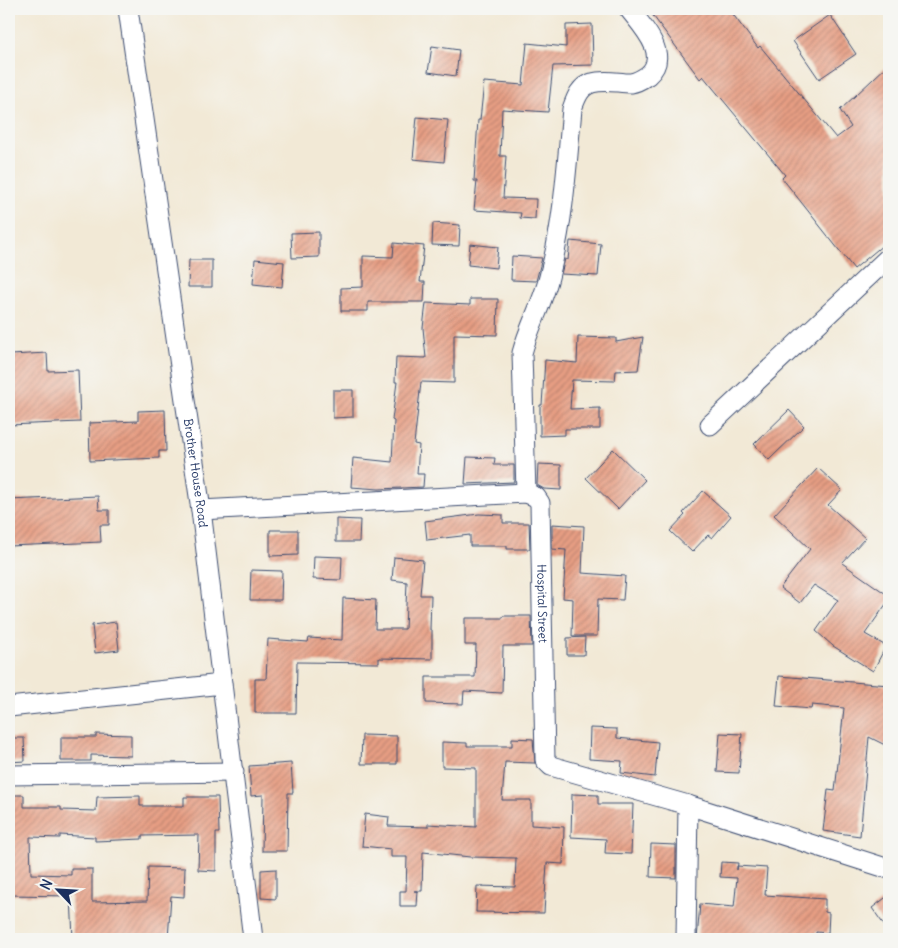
<svg xmlns="http://www.w3.org/2000/svg" width="898" height="948" viewBox="0 0 898 948" font-family="Delius,sans-serif">
  <defs>
    <pattern id="building-hatch" width="6" height="6" patternUnits="userSpaceOnUse" patternTransform="scale(1.25)"><rect width="6" height="6" fill="#e79e83"/><path d="M-1 1l2-2M0 6l6-6M5 7l2-2" fill="none" stroke="#ba816e"/></pattern>
  </defs>
  <rect width="100%" height="100%" fill="#f6f6f2"/>
  <filter id="ink" filterUnits="userSpaceOnUse"><feTurbulence type="fractalNoise" baseFrequency=".02" numOctaves="2"/><feDisplacementMap in="SourceGraphic" scale="10" xChannelSelector="R" yChannelSelector="G"/><feConvolveMatrix kernelMatrix="1 2 1 2 8 2 1 2 1" color-interpolation-filters="sRGB"/></filter>
  <filter id="wash" filterUnits="userSpaceOnUse"><feTurbulence type="fractalNoise" baseFrequency=".0096" numOctaves="4" result="noise"/><feDisplacementMap in="SourceGraphic" scale="20" xChannelSelector="R" yChannelSelector="G"/><feGaussianBlur stdDeviation="1.12" result="paint"/><feColorMatrix in="noise" values="0 0 0 0 0 0 0 0 0 0 0 0 0 0 0 0 0 1.4 0 .05"/><feComposite in="paint" operator="in"/></filter>
  <g filter="url(#wash)">
    <rect width="100%" height="100%" fill="#f2e9d6"/>
    <g id="blocks">
      <path fill="url(#building-hatch)" d="M648,9H729L758,48L760,46L836,138L851,127L840,110L889,64V240L854,269L782,178L785,175L703,76L700,79Z
        M830,15L856,54L819,79L793,41Z
        M592,24L593,65L553,66L548,112L502,109L500,156H506L503,198L536,199L535,219L520,218L521,213L474,210L477,181H474L478,120H480L484,82L523,85L527,43L566,47V25Z
        M432,46L459,50L456,76L428,72Z
        M417,117L448,120L444,162L413,159Z
        M433,223L460,225L459,246L432,245Z
        M319,232V257L292,258L291,233Z
        M570,241L601,244L598,276L561,274L565,259L568,260Z
        M394,243L424,246L420,282H425L424,302H368V311H341V288L363,287V256L393,257Z
        M470,244L498,247L496,268L468,265Z
        M512,256L542,258L536,281L511,280Z
        M255,259L284,262L282,287L253,284Z
        M189,260H212V287H188Z
        M470,299H498L497,335L454,334V383L421,382L414,444L419,445L417,474H424L423,487L379,489L351,487L353,458L392,462L394,421L392,420L397,382H395L396,357L426,358L423,328L426,303L470,305Z
        M578,337L616,338V342L643,337L638,370L616,371L615,381L572,380L570,409L600,408V429H565V435L540,436V405H542L545,360L577,363Z
        M47,353L48,371L78,370L80,422L9,425V387L12,386L11,355Z
        M333,390H353V417L333,418Z
        M165,410L166,451H159V458L90,461L89,423L138,421V411Z
        M789,410L804,426L769,460L754,444Z
        M613,449L645,480L618,509L586,478Z
        M467,457L495,458L494,465H514V482L465,484Z
        M538,464L561,465V490L544,489L537,485Z
        M818,468L842,490L828,505L865,538L842,563L889,596V600L865,634L886,646L873,671L833,646L816,631L838,600L814,585L800,603L780,588L810,549L774,515Z
        M703,491L731,516L712,538L708,535L692,552L670,531L685,515L683,513Z
        M98,496L99,510H109V525H100L101,542L9,546V500Z
        M479,514L503,515V523H529L530,549H507V546H470V535L427,540L425,521Z
        M336,519L360,520L359,542H336Z
        M552,524L584,526L582,573L625,576L623,600L598,599L597,636H572L573,599L563,598L566,550L552,549Z
        M270,530H298V555L270,556Z
        M314,556L342,557L341,580L313,579Z
        M394,557L423,560L420,595H431L430,630H432V659L379,658V663L297,662L296,713H255V679H266L268,639L308,642L309,638L342,640L343,598L376,600L375,629H405L407,582L392,580Z
        M251,570L282,571L281,600H250Z
        M503,616H531L532,646H503L502,693L464,691L463,704L426,703V677H475L476,645H465V618H503Z
        M116,622L119,650L95,653L92,625Z
        M585,637L584,655H567V638Z
        M779,676L889,685V747L869,737L860,836L823,831L828,790L835,791L844,708L812,705L811,709L776,706Z
        M590,728L617,729V738L658,742L655,777L621,773L622,761L589,759Z
        M720,733L742,734L739,773L717,772Z
        M96,734L131,735V756L91,755V761H61V737H96Z
        M362,735L397,736V764H361Z
        M9,738H24L25,761L9,762Z
        M512,738L533,739L535,763L505,762L502,800H531V825L564,827L563,864L547,863L544,913L476,912L477,886L515,887L516,858L470,857L423,852L422,891H414H418L417,906H400V891H406L407,857H391V849L362,846L365,814L389,817L388,826L428,827V824L476,827V768L442,767V742L467,743V746H512Z
        M291,763L293,793H288L287,851H262L263,795L251,796L249,766Z
        M572,794L598,795V804H633L631,854L605,853L606,839L571,837Z
        M9,795H24V807H61V810L96,811L97,797L140,796V806H184V797H218L219,833H216V871L198,870L199,835L142,836V839L95,841V837L60,835V838L30,837L31,874L71,875V869H92V902L147,901L148,867L185,868L184,897L171,896L168,939H73L71,896L9,895Z
        M651,844L676,845V878L650,877Z
        M721,862L738,863L737,870V866L767,868L765,895L825,899V912L829,913L828,933L816,932V939H697L700,904L734,907L737,878L720,877Z
        M276,869V899L261,898V870Z
        M889,895V932L872,908Z"/>
    </g>
  </g>
  <g filter="url(#ink)">
    <use href="#blocks" fill-opacity="0" stroke="#3b4b70" stroke-width="1"/>
    <g fill="none" stroke-linecap="round" stroke-linejoin="round">
      <g stroke="#3b4b70" stroke-width="21">
        <g id="minor">
          <path id="s1" d="M128,9L201,510L253,939"/>
          <path d="M710,425L889,257"/>
          <path d="M526,493L522,353C529,326 544,301 550,273C564,220 567,163 572,109C576,98 580,86 592,83C605,79 618,83 631,83C638,82 642,79 648,75C671,55 642,26 629,9"/>
          <path id="s2" d="M201,510L526,493L536,497L540,503L545,760L551,766L688,805L686,939"/>
          <path d="M9,707L222,684"/>
          <path d="M9,775L234,772"/>
          <path d="M688,805L889,869"/>
        </g>
      </g>
      <use href="#minor" stroke="#fff" stroke-width="19"/>
    </g>
  </g>
  <g text-anchor="middle" stroke-width="4" stroke-linejoin="round" paint-order="stroke">
    <g font-size="12" fill="#1b2f5e" stroke="#f6f6f2">
      <text dy="4" stroke="none"><textPath href="#s1" startOffset="469">Brother House Road</textPath></text>
      <text dy="4" stroke="none"><textPath href="#s2" startOffset="444">Hospital Street</textPath></text>
    </g>
  </g>
  <rect width="898" height="948" fill="none" stroke="#f6f6f2" stroke-width="30"/>
  <g transform="translate(58 890) rotate(295)" stroke="#f6f6f2" stroke-width="4" paint-order="stroke">
  <path d="M0-4L9 19L0 12L-9 19Z" fill="#1b2f5e"/>
  <text y="-8" font-size="14" font-weight="bold" text-anchor="middle" fill="#1b2f5e">N</text>
  </g>
</svg>
